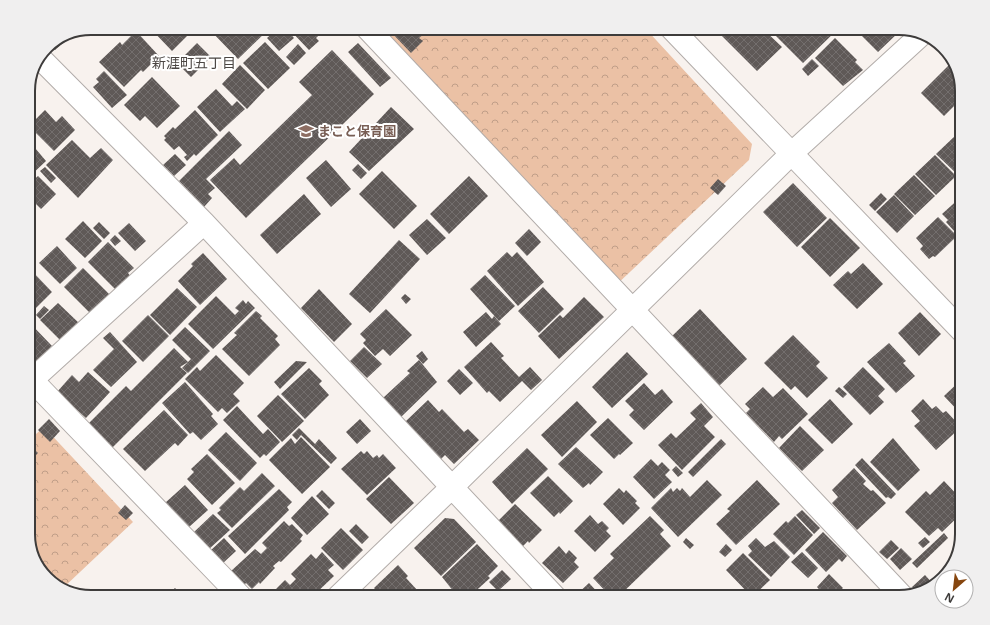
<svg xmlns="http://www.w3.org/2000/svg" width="990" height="625" viewBox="0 0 990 625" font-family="'Noto Sans','Noto Sans JP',sans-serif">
  <defs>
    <pattern id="park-crowns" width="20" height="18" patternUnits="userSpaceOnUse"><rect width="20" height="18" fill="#ebc1a5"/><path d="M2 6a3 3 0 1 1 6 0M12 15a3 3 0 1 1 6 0" fill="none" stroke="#c09e88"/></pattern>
    <pattern id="building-cross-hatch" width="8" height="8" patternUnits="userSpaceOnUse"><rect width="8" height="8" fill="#5f5957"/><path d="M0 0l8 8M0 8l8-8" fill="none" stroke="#736e6d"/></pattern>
  </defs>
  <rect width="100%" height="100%" fill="#f8f2ee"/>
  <path fill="url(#park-crowns)" d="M361,28H645L752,144L749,160L614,287Z
    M44,427L133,522L62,589C43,583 30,556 28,537C25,506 28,473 28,441Z"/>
  <path fill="url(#building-cross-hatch)" d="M150,28H187L191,32L172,51Z
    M208,28H270L238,59Z
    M278,28H286L294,38L279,51L267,38Z
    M288,28H326L316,38L319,41L309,50Z
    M395,28H419L424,34L419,38L423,41L411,53L391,32Z
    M721,28H762L782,47L757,71L717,31Z
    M768,28H839L803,63Z
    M854,28H895L899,32L878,52Z
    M136,31L159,56L143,72L141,70L124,87L99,62L120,42L122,45Z
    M70,37L55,50L50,45Z
    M835,38L857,60L855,62L863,70L843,86L815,58Z
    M265,42L290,68L268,89L243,63Z
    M197,43L211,57L191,77L177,63Z
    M358,43L391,78L380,87L348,52Z
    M298,44L306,53L294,65L286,57Z
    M332,50L374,94L246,218L210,180L234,158L240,165L312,95L299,82Z
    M812,59L819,66L808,76L802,69Z
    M954,60L962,87V98L944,116L921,93Z
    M240,65L265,90L247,109L222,84Z
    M104,71L127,95L112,108L93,87L99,82L96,79Z
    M152,77L180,106L157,128L145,116L140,121L124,105Z
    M28,87L34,93L28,99Z
    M216,89L232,106L237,101L245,109L220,132L197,107Z
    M391,107L414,129L369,171L349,152Z
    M45,110L56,122L62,116L75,130L54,151L29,126Z
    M195,110L218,135L196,156L194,154L187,161L184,157L187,155L179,146L174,150L164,140L166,138L164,136L173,127L175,129Z
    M229,131L242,145L206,179L215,188L208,194L212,198L204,207L179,181Z
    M956,135L962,141V170L957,174L936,154Z
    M72,140L90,158L101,148L113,160L78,198L46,165Z
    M35,148L46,161L28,178V150L30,153Z
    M175,154L186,165L174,176L163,165Z
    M935,155L956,176L936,195L915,174Z
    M326,160L351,189L331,207L306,178Z
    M358,164L367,173L361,179L352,170Z
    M45,167L56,178L51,183L40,171Z
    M382,171L417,206L394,229L359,194Z
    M914,175L935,196L915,215L894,194Z
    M38,176L56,194L41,209L28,196V185Z
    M469,176L488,196L449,234L430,214Z
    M718,179L726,186L718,195L710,188Z
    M793,183L827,218L797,247L763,212Z
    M881,193L887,199L875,211L869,205Z
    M304,194L321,214L277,254L260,235Z
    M894,195L914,216L897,233L876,212Z
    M962,196V230L960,232L958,230L955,232L946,222L948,220L942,214Z
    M938,217L957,236L935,257L933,256L929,259L920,249L923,246L916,238Z
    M830,218L860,248L830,277L801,247Z
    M427,219L446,238L427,255L409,235Z
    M83,221L102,241L85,258L65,239Z
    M99,222L110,233L104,239L93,228Z
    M129,223L146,241L135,251L118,233Z
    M529,229L541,242L527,256L515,243Z
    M115,235L121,241L115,246L110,240Z
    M399,240L420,259L370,313L349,294Z
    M108,242L134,268L128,273L131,277L117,291L88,262Z
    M57,246L77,268L60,284L39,263Z
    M507,252L512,257L517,252L544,282L518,306L487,271Z
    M203,253L227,279L200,305L178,281L193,266L191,264Z
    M863,263L883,284L857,309L833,285L848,271L851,274Z
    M83,268L110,295L91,314L64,287Z
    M31,270L52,292L35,309L28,302V272Z
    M485,275L515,306L499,321L470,289Z
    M543,287L564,309L539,333L518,311Z
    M177,288L197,307L170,335L150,315Z
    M319,289L352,324L334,342L301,308Z
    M405,294L411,299L406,304L401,298Z
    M216,296L235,315L239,311L235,308L243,300L246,304L248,301L255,308L213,349L188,324Z
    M584,297L604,317L559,359L538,336L560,315L563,318Z
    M58,303L81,325L63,343L40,320Z
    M44,306L49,310L40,319L36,315Z
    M386,309L412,335L390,356L383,349L375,356L363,343L366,340L360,334Z
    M700,309L747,359L719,386L672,336Z
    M256,311L262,316L260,318L278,336L275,339L280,345L249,376L222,349L237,335L234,333Z
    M486,312L492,319L494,316L501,324L476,347L463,332Z
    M920,312L941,334L919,356L898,333Z
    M148,315L169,336L143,362L122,341Z
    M28,321L52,346L33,364L28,358Z
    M185,327L210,351L188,373L182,368L191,359L172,340Z
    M110,332L137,362L111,387L93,370L114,349L103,338Z
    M793,335L820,362L816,366L828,378L807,398L795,386L791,390L764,363Z
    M491,342L504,356L501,358L519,377L530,367L542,380L531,390L522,381L500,402L489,391L487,393L464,367Z
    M889,343L906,361L903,363L915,376L896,393L867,362Z
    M364,347L382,364L367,378L350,361Z
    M174,348L188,362L180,367L187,373L111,449L87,425L126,386L131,391Z
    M422,351L428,359L423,364L416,356Z
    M627,352L648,374L612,408L592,387Z
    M216,355L244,383L233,394L240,401L227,413L222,408L218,412L185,379L197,367L200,371Z
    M419,360L437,382L401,417L383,398L410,373L407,371Z
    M296,361L307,362L280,389L274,382Z
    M863,367L885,389L878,396L884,402L870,415L843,387Z
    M309,368L322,381L319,384L329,395L305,419L281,394Z
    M459,369L473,383L460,395L447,381Z
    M88,372L110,392L86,418L57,392L72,375L79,382Z
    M962,379V415L944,396Z
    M185,382L213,414L211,416L218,424L201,440L193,432L190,434L162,403Z
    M644,383L655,395L662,389L673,402L644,430L629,415L634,410L625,401Z
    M763,387L773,397L783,388L808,414L782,439L779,436L774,442L746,413L750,409L745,404Z
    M839,387L847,394L843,398L835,391Z
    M278,395L304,421L282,442L257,416Z
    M830,399L853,424L832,444L808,420Z
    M923,399L932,409L936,406L943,413L946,411L961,427L936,450L914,426L920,421L911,411Z
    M428,400L439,412L442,409L464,432L468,429L479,440L454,464L445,455L441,459L405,422Z
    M577,401L597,422L562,457L541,435Z
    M701,403L713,417L704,426L715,437L682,470L658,445L671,433L676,438L696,419L690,413Z
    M237,406L263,434L268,429L280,442L266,456L264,454L260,458L223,420Z
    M164,410L188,435L178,446L175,443L145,471L123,449Z
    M608,418L633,443L620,455L619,454L614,459L590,435Z
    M49,419L60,431L50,442L38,430Z
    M360,419L371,431L357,444L346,432Z
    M800,426L824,450L802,471L779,448Z
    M299,428L315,444L319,439L337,458L331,464L301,435L297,440L292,435Z
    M226,432L257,463L240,481L208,450Z
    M301,437L330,467L302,494L269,460L291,438L295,444Z
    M893,438L920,470L898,491L870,462Z
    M721,439L726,444L693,477L688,472Z
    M28,443L38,453L28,463Z
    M576,447L603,472L590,485L589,483L583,488L558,464Z
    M527,448L548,469L512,504L492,482Z
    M361,451L364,454L367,451L373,458L377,455L379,458L383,454L396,468L367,495L341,469Z
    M207,454L235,483L212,505L187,479L194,472L191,469Z
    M862,458L896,494L891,499L888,497L886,498L855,465Z
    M651,459L658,466L662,462L670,470L665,475L672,482L654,499L633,477Z
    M962,462V474L956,468Z
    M676,466L683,473L678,477L672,470Z
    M854,468L866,481L863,484L871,491L873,490L886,503L857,530L832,503L838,497L832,490Z
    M262,473L275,486L232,528L217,513L221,510L219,508L240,487L244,491Z
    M548,476L573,501L560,514L559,512L554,517L530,493Z
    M389,477L414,503L391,524L366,499Z
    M707,480L722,495L678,537L651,508L671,488L673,492L677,488L680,491L682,488L690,497Z
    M757,480L780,504L736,545L716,524L730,511L727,509Z
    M944,481L962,500V513L942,532L938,528L929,536L905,512L926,491L930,495Z
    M185,485L208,510L189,527L165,503Z
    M619,488L624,493L626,490L637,501L635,503L640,508L623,525L603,504Z
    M279,489L292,502L287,507L289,510L245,554L228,536Z
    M322,490L335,503L329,509L316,496Z
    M312,496L329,514L307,535L291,518Z
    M515,504L542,530L529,543L528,541L523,546L498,521Z
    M125,505L133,513L126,520L118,513Z
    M802,510L820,528L814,534L796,515Z
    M213,514L230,530L209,549L193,533Z
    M590,515L598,524L602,521L609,528L606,531L611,536L595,552L574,531Z
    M650,516L664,530L660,534L671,546L618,597H611L593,578L614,558L610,554Z
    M795,516L813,535L794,555L773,534L786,521L788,523Z
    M445,518L454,519L476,542L441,576L414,548Z
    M284,521L289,526L292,524L303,535L300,539L302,541L281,562L279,561L273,566L275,568L260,584L259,582L252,589L246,583L243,586L230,572L255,549L261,554L267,548L262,543Z
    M356,524L369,537L362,544L349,531Z
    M341,528L363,550L343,570L321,548Z
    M823,532L847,556L842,562L839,559L826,572L805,550Z
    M944,533L948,538L917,568L912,563Z
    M925,537L930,542L923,548L918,543Z
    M224,538L236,551L222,564L210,551Z
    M686,538L694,545L690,549L683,542Z
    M756,538L765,547L774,541L790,557L771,577L748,555L752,551L748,546Z
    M891,540L899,548L887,559L879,552Z
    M477,544L498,566L488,576L490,578L469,597H458L442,577Z
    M726,544L732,550L725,557L719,552Z
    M559,546L566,554L569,550L577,558L574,562L579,567L563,583L542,563Z
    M901,548L912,559L900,570L890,559Z
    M958,548L957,553L955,558L951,554Z
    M322,552L334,565L328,570L334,576L313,596L308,592L303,597H268L285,580L290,585L296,579L291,574L311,554L316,559Z
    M802,552L818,568L808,578L791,562Z
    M743,553L770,580L752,597L726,570Z
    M398,565L408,576L406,578L419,592L414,597H382L374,588Z
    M502,570L511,579L498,591L489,582Z
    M829,574L843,588L833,597H826L817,587Z
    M925,575L934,585L931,589L918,592L912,587Z
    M589,583L602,597H574Z
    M175,588L184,597H153L161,589L167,595Z
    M430,590L436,597H417L422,592L425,595Z
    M808,590L815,597H800Z"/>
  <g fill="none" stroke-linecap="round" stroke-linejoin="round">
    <g stroke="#b2aca9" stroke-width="24">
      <path id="minor" d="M367,28L902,596
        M671,28L962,331
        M41,59L204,223L555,597
        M28,376L241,597
        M32,380L204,223
        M338,597L452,487L792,153L921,35"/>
    </g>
    <use href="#minor" stroke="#fff" stroke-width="22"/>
  </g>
  <defs>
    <g id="school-bare" transform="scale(1.2)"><path d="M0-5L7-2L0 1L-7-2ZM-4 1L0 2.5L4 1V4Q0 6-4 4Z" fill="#8d6e63" stroke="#fff" stroke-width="2.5" paint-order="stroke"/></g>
  </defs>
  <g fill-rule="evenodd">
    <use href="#school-bare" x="306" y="131"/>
  </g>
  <g text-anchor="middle" stroke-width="4" stroke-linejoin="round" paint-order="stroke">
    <g font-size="13" font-weight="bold" fill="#785e54" stroke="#fff" text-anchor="start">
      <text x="318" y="136">まこと保育園</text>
    </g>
    <g font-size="14" fill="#4b4643" stroke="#fff">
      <text x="194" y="68">新涯町五丁目</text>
    </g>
  </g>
  <path d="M0 0H990V625H0ZM91 35H899A56 56 0 0 1 955 91V534A56 56 0 0 1 899 590H91A56 56 0 0 1 35 534V91A56 56 0 0 1 91 35Z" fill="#f0efef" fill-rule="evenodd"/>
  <path fill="none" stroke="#3e3c3b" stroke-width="2" d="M91 35H899A56 56 0 0 1 955 91V534A56 56 0 0 1 899 590H91A56 56 0 0 1 35 534V91A56 56 0 0 1 91 35Z"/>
  <g transform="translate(954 589) rotate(208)"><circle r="19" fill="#ffffff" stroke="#b2b1b1"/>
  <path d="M0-3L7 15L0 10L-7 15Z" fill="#86460f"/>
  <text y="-6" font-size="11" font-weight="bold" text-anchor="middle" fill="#3e3c3b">N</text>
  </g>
</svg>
